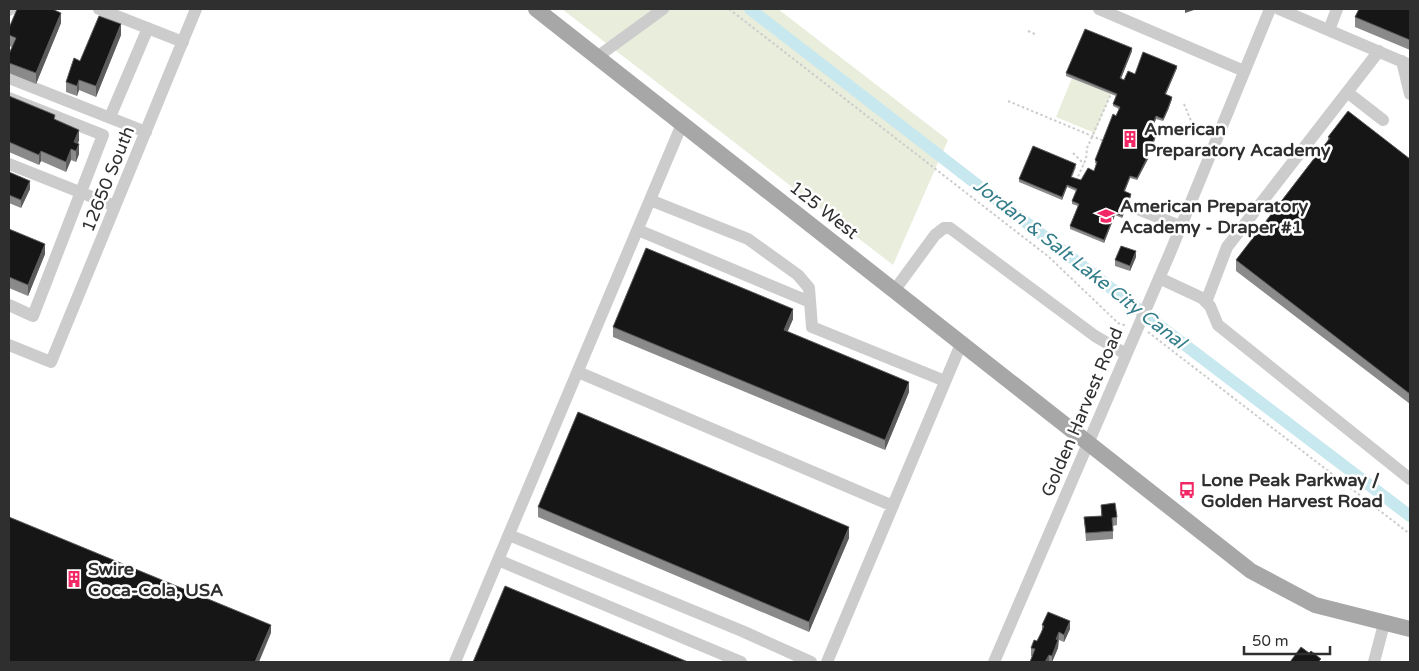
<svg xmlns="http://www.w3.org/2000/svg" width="1419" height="671" viewBox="0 0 1419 671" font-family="'Varela Round',sans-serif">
  <rect width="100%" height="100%" fill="#fff"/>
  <path fill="#e9eddc" d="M562,9H778L948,140L893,265Z
    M1072,78L1111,94L1095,133L1056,117Z"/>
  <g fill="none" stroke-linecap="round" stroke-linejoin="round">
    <path stroke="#c7e8ee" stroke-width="12" d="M750,9L1160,326L1410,516"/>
    <path stroke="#ccc" stroke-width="2" stroke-dasharray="2.5 2.5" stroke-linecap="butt" d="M729,9L1049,257L1118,323L1127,326
      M1028,31L1037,35
      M1008,101L1104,141
      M1184,104L1192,123
      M1073,153L1084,164
      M1076,181L1086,159L1087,148L1111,94
      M1148,332L1410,534"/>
    <path stroke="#ccc" stroke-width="12" d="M99,9L183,42
      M1099,9L1244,71
      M1279,9L1410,65
      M9,10L10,9
      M1329,30L1337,9
      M597,57L663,9
      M1402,61L1410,94
      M9,78L146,132
      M1347,92L1383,120
      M9,98L103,135L33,316L9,305
      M110,117L148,28
      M9,164L115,206
      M650,200L748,239L798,275L809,288L812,327L945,381
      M1140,210L1180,226
      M638,230L810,302
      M1159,278L1202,298L1210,306L1218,325L1410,479
      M894,291L935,235L944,228H950L1095,336L1126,354
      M1206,302L1227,247L1379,51
      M9,345L51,362L196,9
      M578,372L893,506
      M509,535L742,631L811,662
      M498,560L741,662
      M455,662L682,124
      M827,662L961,344
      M994,662L1170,253L1270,9
      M1374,662L1384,624"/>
    <path stroke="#a7a7a7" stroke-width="16" d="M536,9L1251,571L1315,605L1410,629"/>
  </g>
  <path fill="#8a8a8a" d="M1410,9V50L1355,27V17Z
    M61,23L36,84L9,73V54L12,47L9,46V28Z
    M121,35L96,97L79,90L77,96L66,92V82L80,61Z
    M1132,51L1121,78L1124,80L1135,74L1177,68L1166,94L1172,99L1168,110L1163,121L1156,119L1151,131L1156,136L1148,159L1137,180L1130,178L1125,191L1131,196L1122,218L1115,215L1104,243L1070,229V226L1078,206L1072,204V201L1076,191L1067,187L1062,200L1019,182V179L1076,167L1072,177L1081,180L1094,171L1097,164L1095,163V160L1119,109L1113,106V104L1116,96L1066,76V73Z
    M9,96L55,119L79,140L78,144L79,154L76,162L71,160L66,172L41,161L39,165L9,152Z
    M1328,137L1410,159V404L1236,271V260L1328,140Z
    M9,172L30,189L21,208L9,203Z
    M9,229L45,254L28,296L9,288Z
    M1136,257L1130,271L1115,266V260Z
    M793,319L787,332L909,392L885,450L613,337V327Z
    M1101,505L1117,517V525L1113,526V539L1086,541L1084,517L1101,516Z
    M538,507L849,538L809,632L538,517Z
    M1042,625L1070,629L1064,642L1059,640L1058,648L1052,662H1030L1032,656H1031V648L1037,641L1042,631Z"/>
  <path fill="#5c5c5c" d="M1185,9H1197L1185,13Z
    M61,13V23L36,84V73Z
    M121,24V35L96,97V86Z
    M1132,48V51L1120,81V78Z
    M1177,66V68L1165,96V94Z
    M79,80V90L77,96V86Z
    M1172,97V99L1168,110L1163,121V119Z
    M1156,116V119L1150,134V131Z
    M79,130V140L75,151L74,142Z
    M1156,134V136L1148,159L1137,180V178Z
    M79,144V154L76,162V151Z
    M71,149V160L66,172V162Z
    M41,151V161L39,165V155Z
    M1130,176V178L1124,193V191Z
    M30,181V189L21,208V200Z
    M1067,185V187L1062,200V197Z
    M1131,194V196L1122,218V216Z
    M1115,213V215L1104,243V240Z
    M45,244V254L28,296V285Z
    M1136,251V257L1130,271V266Z
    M793,309V319L784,340V330Z
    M909,382V392L885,450V440Z
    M849,527V538L809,632V622Z
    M1070,621V629L1064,642V635Z
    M271,625V633L259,662H255Z
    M1059,632L1058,648L1052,662V656L1056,639Z
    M1049,655V662H1045Z"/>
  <path fill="#161616" stroke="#5c5c5c" d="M17,9H52L61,13L36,73L9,63V54L16,38L9,35V28Z
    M1359,9H1410V40L1355,17Z
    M99,16L121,24L96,86L79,80L77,86L66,82L74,58L80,61Z
    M1085,29L1132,48L1120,78L1124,80L1128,71L1135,74L1143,52L1177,66L1165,94L1172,97L1168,108L1163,119L1156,116L1150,131L1156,134L1148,156L1137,178L1130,176L1124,191L1131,194L1122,216L1115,213L1104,240L1070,226L1079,204L1072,201L1077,189L1067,185L1062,197L1019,179L1033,146L1076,164L1071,177L1081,180L1088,168L1094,171L1097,162L1095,160L1113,114L1116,116L1120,107L1113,104L1117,94L1066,73Z
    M9,96L55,115L54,119L79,130L74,142L79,144L76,151L71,149L66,162L41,151L39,155L9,142Z
    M1348,111L1410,159V394L1236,260L1330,138L1328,137Z
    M9,172L30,181L21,200L9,195Z
    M9,229L45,244L28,285L9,277Z
    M1121,246L1136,251L1130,266L1115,260Z
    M646,248L793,309L784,330L909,382L885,440L613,327Z
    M578,412L849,527L809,622L538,507Z
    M1115,503L1117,517L1112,518L1113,531L1086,533L1084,517L1102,516L1101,505Z
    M9,517L271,625L255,662H9Z
    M505,586L688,662H473Z
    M1048,612L1070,621L1064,635L1059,632L1056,639L1058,640L1052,656L1049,655L1045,662H1030L1035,649L1031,648L1034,640L1037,641L1041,633L1044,626L1042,625Z
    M1301,647L1309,653L1311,651L1321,659L1318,662H1290Z"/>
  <defs>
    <g id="building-bare" transform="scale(1.35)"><path d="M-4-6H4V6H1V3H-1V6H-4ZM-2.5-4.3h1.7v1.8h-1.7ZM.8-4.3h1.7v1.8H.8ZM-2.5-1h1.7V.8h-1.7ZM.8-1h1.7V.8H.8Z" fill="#f12766" stroke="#fff" stroke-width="2.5" paint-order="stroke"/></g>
    <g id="school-bare" transform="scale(1.35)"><path d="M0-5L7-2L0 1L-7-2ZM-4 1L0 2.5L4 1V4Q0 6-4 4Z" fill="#f12766" stroke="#fff" stroke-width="2.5" paint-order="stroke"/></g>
    <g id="bus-bare" transform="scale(1.35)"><path d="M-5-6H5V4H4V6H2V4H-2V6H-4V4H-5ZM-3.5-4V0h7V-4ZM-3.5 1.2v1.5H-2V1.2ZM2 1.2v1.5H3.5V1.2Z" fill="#f12766" stroke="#fff" stroke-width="2.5" paint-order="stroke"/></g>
  </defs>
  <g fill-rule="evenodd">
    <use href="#building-bare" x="1130" y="139"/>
    <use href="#school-bare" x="1106" y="216"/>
    <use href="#bus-bare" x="1187" y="490"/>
    <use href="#building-bare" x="74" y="579"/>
  </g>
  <g text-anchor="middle" stroke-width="5" stroke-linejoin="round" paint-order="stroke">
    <g font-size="18" font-weight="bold" fill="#2f2f2f" stroke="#fff" text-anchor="start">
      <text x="1144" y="135">American<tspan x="1144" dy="21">Preparatory Academy</tspan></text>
      <text x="1120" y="212">American Preparatory<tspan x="1120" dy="21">Academy - Draper #1</tspan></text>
      <text x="1201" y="486">Lone Peak Parkway /<tspan x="1201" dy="21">Golden Harvest Road</tspan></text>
      <text x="88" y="575">Swire<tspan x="88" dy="21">Coca-Cola, USA</tspan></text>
    </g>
    <g font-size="18" fill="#2f2f2f" stroke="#fff">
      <text transform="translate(108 179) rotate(-68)" y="6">12650 South</text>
      <text transform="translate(824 210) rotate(38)" y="6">125 West</text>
      <text transform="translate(1082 412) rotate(-67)" y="6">Golden Harvest Road</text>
    </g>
    <g font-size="19" font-style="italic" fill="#337d8a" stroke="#fff">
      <text transform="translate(1080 263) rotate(38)" y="7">Jordan &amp; Salt Lake City Canal</text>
    </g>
  </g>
  <rect width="1419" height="671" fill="none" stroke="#2f2f2f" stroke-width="20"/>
  <path d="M1244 646v8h86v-8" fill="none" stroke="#2f2f2f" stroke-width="2.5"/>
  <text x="1252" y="646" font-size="15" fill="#2f2f2f" stroke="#ffffff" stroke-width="4" paint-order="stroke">50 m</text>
</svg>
